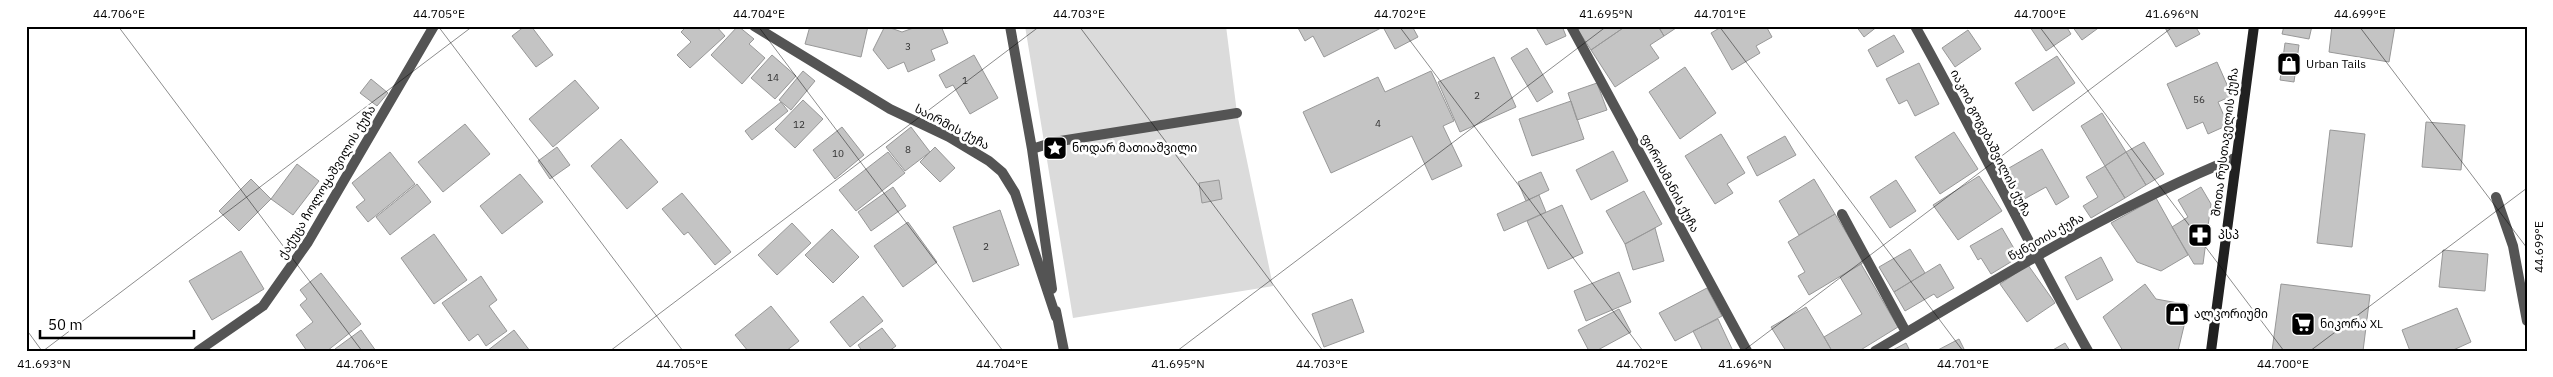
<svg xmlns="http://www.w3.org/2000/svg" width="2553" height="377" viewBox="0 0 2553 377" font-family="'IBM Plex Sans','Noto Sans Georgian',sans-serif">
  <rect width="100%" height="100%" fill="#fff"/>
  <path fill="#dbdbdb" d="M1025,26H1226L1237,113L1273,286L1073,318Z"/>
  <path fill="#c4c4c4" stroke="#989898" d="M525,26H531L553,55L536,67L512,36Z
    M687,26H716L725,36L690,68L677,55L691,42L681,32Z
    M738,26L754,39L749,44L765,58L742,84L711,55Z
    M810,26H868L861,57L805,44Z
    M885,26L902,32L919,26H941L948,43L931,50L935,60L908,72L904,62L888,69L873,50Z
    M1297,26H1412L1418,37L1395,49L1383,27L1324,57L1313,36L1305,41Z
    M1535,26H1562L1566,36L1546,45Z
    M1583,26H1626L1591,50L1578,30Z
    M1626,26H1658L1664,36L1650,45L1659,58L1615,87L1591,50Z
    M1658,26H1679L1664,36Z
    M1723,26H1745L1746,28L1750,26H1766L1772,37L1756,46L1760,53L1732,70L1711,33Z
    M1856,26H1878L1864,37Z
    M2066,26L2071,34L2046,51L2030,27Z
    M2072,26H2101L2082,40Z
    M2164,26H2195L2200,34L2176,47Z
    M2284,26H2312L2309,39L2282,34Z
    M2332,26H2395L2389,62L2329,52Z
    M1968,30L1981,49L1955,67L1942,48Z
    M1894,35L1904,52L1877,67L1868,50Z
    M2285,43L2299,45L2294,82L2280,80Z
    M1527,48L1553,92L1537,102L1511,58Z
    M772,55L796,76L775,99L751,78Z
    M974,55L998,98L970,114L953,85L946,88L939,75Z
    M2057,56L2075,83L2033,111L2015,83Z
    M1494,57L1516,107L1460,132L1438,82Z
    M2217,62L2232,96L2218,102L2228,125L2208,134L2203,122L2187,129L2167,84Z
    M1919,63L1939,104L1915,116L1907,100L1899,104L1886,79Z
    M1685,67L1716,113L1680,139L1649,92Z
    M803,71L815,81L791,110L779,100Z
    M1431,71L1454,121L1443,126L1462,166L1432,180L1412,136L1331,173L1303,112L1378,77L1385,92Z
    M371,79L388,93L377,106L360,93Z
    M575,80L599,108L553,147L529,119Z
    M1597,83L1607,110L1577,120L1568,93Z
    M803,100L823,119L795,148L775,129Z
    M1571,101L1584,139L1532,156L1519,119Z
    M781,102L788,111L752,140L745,131Z
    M2102,113L2126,152L2105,166L2081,126Z
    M2426,122L2465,125L2461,170L2422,167Z
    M465,124L490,154L443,192L418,162Z
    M842,127L864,155L835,179L813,150Z
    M911,127L930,152L905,171L886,147Z
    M2330,130L2365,134L2352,247L2317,243Z
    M1954,132L1978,169L1940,194L1915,157Z
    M1721,134L1745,173L1727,184L1733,193L1715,204L1685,156Z
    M1785,136L1796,155L1757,176L1747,157Z
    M621,139L658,182L627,209L591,166Z
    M2144,142L2164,174L2146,185L2126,152Z
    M557,147L570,165L550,179L538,161Z
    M935,147L955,168L940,182L920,162Z
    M2042,149L2069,197L2056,205L2046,187L2019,202L2002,172Z
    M1613,151L1628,181L1591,200L1576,170Z
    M390,152L415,184L368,222L356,207L365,200L352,183Z
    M888,152L905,173L856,211L839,190Z
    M2126,152L2146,185L2125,198L2105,166Z
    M297,164L319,181L293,215L271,199Z
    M2105,166L2125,198L2091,218L2083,206L2098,197L2086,177Z
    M1541,172L1549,190L1526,201L1518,182Z
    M520,174L543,202L502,234L480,206Z
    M1979,176L2002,211L1958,240L1933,205Z
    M251,179L271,199L239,231L219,211Z
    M1814,179L1835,214L1799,235L1779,201Z
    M1219,180L1222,199L1202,203L1199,183Z
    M1896,180L1916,211L1890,228L1870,197Z
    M417,184L431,202L390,235L376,217Z
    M893,187L906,206L871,231L858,212Z
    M2201,187L2211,204L2203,264H2194L2172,227L2188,217L2178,200Z
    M1644,191L1662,224L1625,244L1606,211Z
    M682,193L731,252L715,265L688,232L684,235L662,209Z
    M1539,195L1546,212L1504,231L1497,214Z
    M2156,198L2188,255L2161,271L2137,262L2111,223Z
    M1562,205L1583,253L1548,269L1527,221Z
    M1000,210L1019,265L973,282L953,227Z
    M1835,214L1864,262L1809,295L1798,276L1805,272L1788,242Z
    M908,222L937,262L903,287L874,246Z
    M792,223L811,243L777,275L758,255Z
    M1655,228L1664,261L1633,270L1625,244Z
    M2002,228L2019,257L1991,274L1981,258L1978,260L1970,246Z
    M832,229L859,257L833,283L805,255Z
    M434,234L467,280L434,304L401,258Z
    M1910,249L1925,273L1894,292L1879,267Z
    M2443,250L2488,254L2485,291L2439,287Z
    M241,251L264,289L212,320L189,281Z
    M2101,257L2113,280L2077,300L2065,277Z
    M1861,264L1898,327L1859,351H1832L1824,337L1862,314L1840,277Z
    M1940,264L1954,288L1937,298L1934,294L1905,311L1894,292Z
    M2028,265L2055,303L2027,322L2000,284Z
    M1619,272L1631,302L1586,321L1574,291Z
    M321,273L361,324L327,351H307L296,335L313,322L300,305L307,299L300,290Z
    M481,276L497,300L489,306L507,331L486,346L478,334L469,341L442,303Z
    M2145,284L2156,299L2189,305L2178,351H2123L2103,317Z
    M2281,284L2370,295L2363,351H2272Z
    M1707,288L1722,316L1675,341L1659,313Z
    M863,296L883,321L850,347L830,322Z
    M1352,299L1364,332L1324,347L1312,314Z
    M771,306L799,341L786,351H748L735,335Z
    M1806,307L1824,337L1832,351H1786L1771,327Z
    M2457,308L2471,342L2451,351H2410L2402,330Z
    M1619,309L1631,332L1596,351H1589L1578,330Z
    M1718,319L1733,351H1703L1693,331Z
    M882,328L896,346L889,351H862L858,345Z
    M361,330L376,351H336L335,349Z
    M514,330L530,351H487Z
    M1959,339L1965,351H1936Z
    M1906,343L1910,351H1891Z
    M2065,343L2070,351H2051Z"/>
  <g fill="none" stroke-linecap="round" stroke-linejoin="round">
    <path stroke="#545454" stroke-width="10" d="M754,26L890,109L949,137L989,161L1002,172L1015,193L1056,317
      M1010,26L1032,149L1052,289
      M1571,26L1747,351
      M1915,26C1975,133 2028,244 2088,351
      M1032,149L1054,142L1237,113
      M2496,197L2513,246L2527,321
      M1842,214L1906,332
      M1056,311L1064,351
      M198,351L263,306L308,242L434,26
      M1875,351C1992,282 2109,209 2235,158"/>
    <path stroke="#212121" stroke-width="10" d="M2211,351L2254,26"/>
  </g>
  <path fill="none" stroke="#000" stroke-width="1" stroke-opacity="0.45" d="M118,26L362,351M438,26L683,351M758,26L1003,351M1079,26L1323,351M1399,26L1643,351M1719,26L1963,351M2039,26L2284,351M2359,26L2527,248M26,329L42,351M43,351L473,26M610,351L1040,26M1177,351L1607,26M1743,351L2174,26M2310,351L2527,188"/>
  <defs>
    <g id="shop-square" transform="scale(1.25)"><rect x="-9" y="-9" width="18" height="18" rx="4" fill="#000" stroke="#fff"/><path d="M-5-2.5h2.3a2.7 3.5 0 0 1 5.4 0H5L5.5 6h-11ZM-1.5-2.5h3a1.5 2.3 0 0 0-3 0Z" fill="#fff"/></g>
    <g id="sight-square" transform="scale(1.25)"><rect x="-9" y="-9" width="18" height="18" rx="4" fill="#000" stroke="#fff"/><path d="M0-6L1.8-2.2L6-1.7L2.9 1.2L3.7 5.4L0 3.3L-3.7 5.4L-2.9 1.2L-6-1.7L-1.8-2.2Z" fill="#fff"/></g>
    <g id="pharmacy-square" transform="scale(1.25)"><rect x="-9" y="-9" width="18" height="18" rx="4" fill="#000" stroke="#fff"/><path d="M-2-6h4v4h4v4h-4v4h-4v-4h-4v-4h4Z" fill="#fff"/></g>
    <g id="supermarket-square" transform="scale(1.25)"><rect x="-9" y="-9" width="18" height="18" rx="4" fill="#000" stroke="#fff"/><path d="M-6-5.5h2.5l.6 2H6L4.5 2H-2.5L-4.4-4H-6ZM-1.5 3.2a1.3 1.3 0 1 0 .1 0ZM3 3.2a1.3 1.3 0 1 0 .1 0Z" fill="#fff"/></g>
  </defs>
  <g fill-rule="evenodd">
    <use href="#shop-square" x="2289" y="64"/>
    <use href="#sight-square" x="1055" y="148"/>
    <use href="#pharmacy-square" x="2200" y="235"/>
    <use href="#shop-square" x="2177" y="314"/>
    <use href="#supermarket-square" x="2303" y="324"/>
  </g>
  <g text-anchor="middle" stroke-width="5" stroke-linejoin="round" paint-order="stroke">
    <g font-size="10" fill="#313131">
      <text x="908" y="50">3</text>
      <text x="773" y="81">14</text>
      <text x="965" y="84">1</text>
      <text x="1477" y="99">2</text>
      <text x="2199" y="103">56</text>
      <text x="1378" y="127">4</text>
      <text x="799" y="128">12</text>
      <text x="908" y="153">8</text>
      <text x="838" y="157">10</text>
      <text x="986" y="250">2</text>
    </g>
    <g font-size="12" fill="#000" stroke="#fff" text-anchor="start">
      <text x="2306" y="68">Urban Tails</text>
      <text x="1072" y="152">ნოდარ მათიაშვილი</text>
      <text x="2218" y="239">პსპ</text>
      <text x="2194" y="318">ალკორიუმი</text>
      <text x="2320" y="328">ნიკორა XL</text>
    </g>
    <g font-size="12" fill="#000" stroke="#fff">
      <text transform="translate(952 127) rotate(28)" y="4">საირმის ქუჩა</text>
      <text transform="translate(2225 142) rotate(-83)" y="4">შოთა რუსთაველის ქუჩა</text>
      <text transform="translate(1991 143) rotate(63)" y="4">იაკობ გოგებაშვილის ქუჩა</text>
      <text transform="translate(327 182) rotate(-59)" y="4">ქაქუცა ჩოლოყაშვილის ქუჩა</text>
      <text transform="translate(1670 183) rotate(62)" y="4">ფიროსმანის ქუჩა</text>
      <text transform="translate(2046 237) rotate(-29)" y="4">წყნეთის ქუჩა</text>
    </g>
  </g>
  <rect width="2553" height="377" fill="none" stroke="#ffffff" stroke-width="55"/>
  <path d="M40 330v8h154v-8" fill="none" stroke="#000000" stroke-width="2.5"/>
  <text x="48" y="330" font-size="15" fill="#000000" stroke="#ffffff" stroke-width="4" paint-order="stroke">50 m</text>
  <rect x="28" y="28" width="2498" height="322" fill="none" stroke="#000" stroke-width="2"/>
  <g font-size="12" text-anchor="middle" fill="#000">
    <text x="119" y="18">44.706°E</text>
    <text x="439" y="18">44.705°E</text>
    <text x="759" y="18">44.704°E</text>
    <text x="1079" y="18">44.703°E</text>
    <text x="1400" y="18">44.702°E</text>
    <text x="1606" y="18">41.695°N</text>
    <text x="1720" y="18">44.701°E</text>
    <text x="2040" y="18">44.700°E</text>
    <text x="2172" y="18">41.696°N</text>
    <text x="2360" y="18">44.699°E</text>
    <text transform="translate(2539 247) rotate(-90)" y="4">44.699°E</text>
    <text x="44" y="368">41.693°N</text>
    <text x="362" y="368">44.706°E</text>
    <text x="682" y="368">44.705°E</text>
    <text x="1002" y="368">44.704°E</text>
    <text x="1178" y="368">41.695°N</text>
    <text x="1322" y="368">44.703°E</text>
    <text x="1642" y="368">44.702°E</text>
    <text x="1745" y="368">41.696°N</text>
    <text x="1963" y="368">44.701°E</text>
    <text x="2283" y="368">44.700°E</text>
  </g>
</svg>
